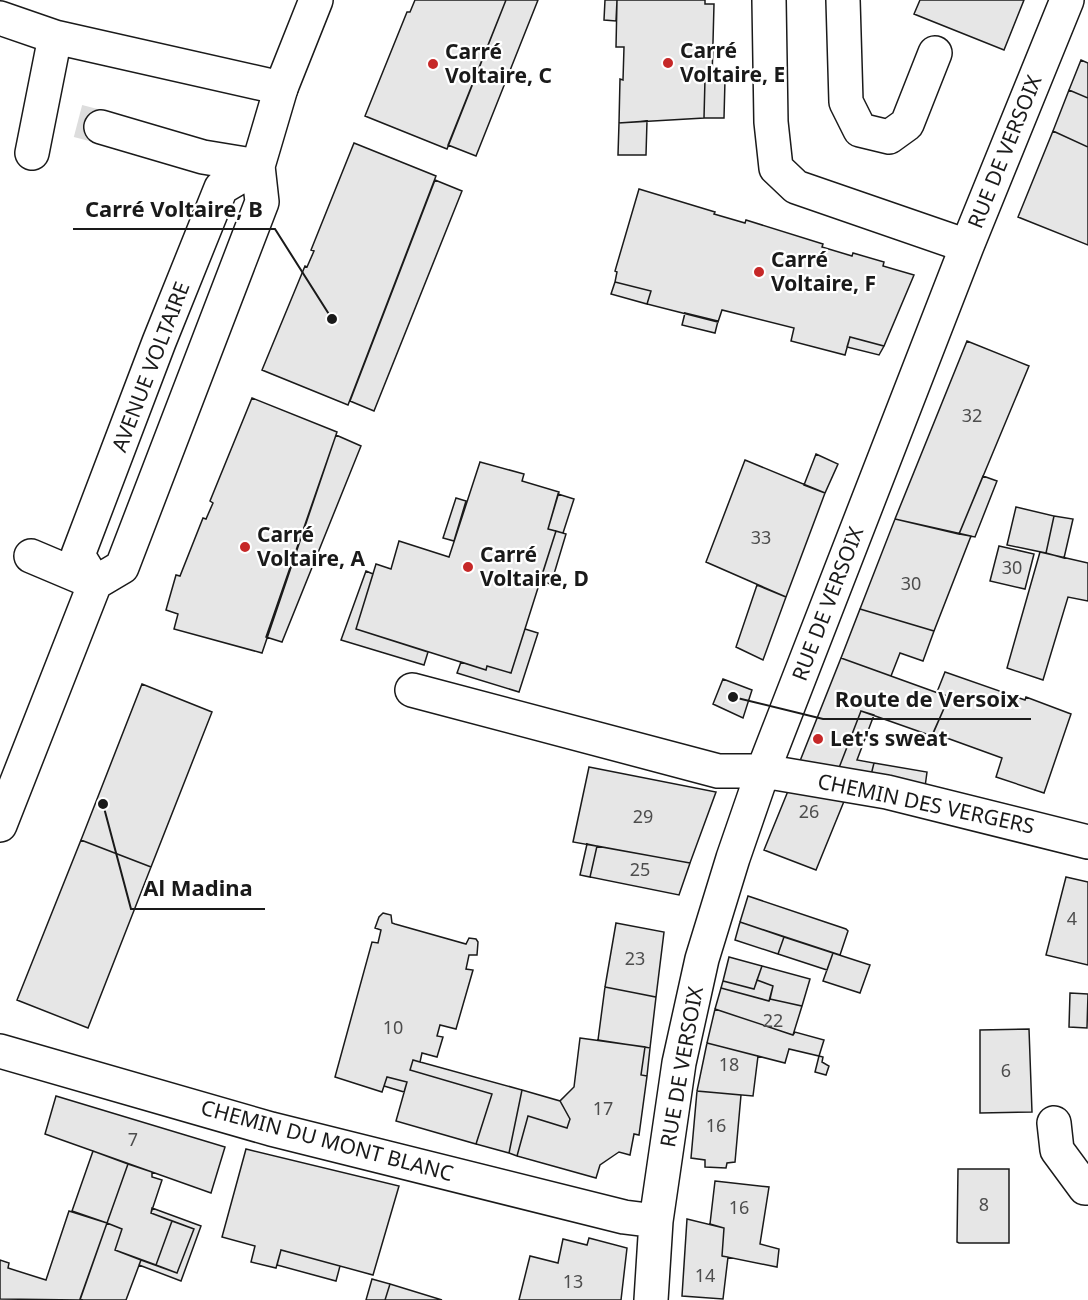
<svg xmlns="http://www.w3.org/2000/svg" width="1088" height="1300" viewBox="0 0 1088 1300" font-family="'Noto Sans',sans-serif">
  <rect width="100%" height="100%" fill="#fff"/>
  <path fill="#e6e6e6" stroke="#1a1a1a" stroke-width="1.5" d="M415,0H506L447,149L365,116L407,12H410Z
    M506,0H538L476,156L448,145Z
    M605,0H617L616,21L604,20Z
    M617,0H705V4H714L712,80L705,79L704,118L619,123L620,79L623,80L624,47H616Z
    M920,0H1024L1004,50L914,14Z
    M1081,60L1088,63V98L1069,90Z
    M705,79L725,80L724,118H704Z
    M1069,90L1088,98V147L1053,131Z
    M647,121L646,155H618L619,123Z
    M1053,131L1088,147V245L1018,217Z
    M354,143L436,176L348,405L262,370L305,266L307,267L314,251L311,250Z
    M435,180L462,191L374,411L350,401Z
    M639,189L715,212L714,214L745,223L746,220L823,244L822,247L852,256L853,253L884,262L883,266L914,275L884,346L850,337L845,355L791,341L794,328L722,310L718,322L647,304L651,291L615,282L617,272L615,271Z
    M615,282L651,291L647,304L611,294Z
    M685,313L718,321L715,333L682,325Z
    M850,337L884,346L879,355L847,347Z
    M967,341L1029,366L959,534L895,519Z
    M252,398L337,432L262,653L174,629L178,614L166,610L176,575L180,576L203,518L206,519L213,503L210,501Z
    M336,435L361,446L282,642L266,637Z
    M816,454L838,464L825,493L804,485Z
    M745,460L825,493L786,597L706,562Z
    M480,462L524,474L522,481L559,492L548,529L556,531L511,673L487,666L486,670L356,629L376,564L391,569L399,541L449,557Z
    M983,476L997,481L975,537L959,534Z
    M558,494L574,499L563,533L548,529Z
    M456,498L466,501L454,541L443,538Z
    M1016,507L1054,516L1046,553L1007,545Z
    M1054,516L1073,519L1064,558L1046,553Z
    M895,519L971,536L934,631L860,609Z
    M556,531L566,534L551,584L540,581Z
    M999,546L1034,554L1025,589L990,581Z
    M1040,552L1088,563V601L1068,597L1043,680L1007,668Z
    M366,571L373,574L356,629L428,652L424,665L341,640Z
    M757,585L786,597L763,660L736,647Z
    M860,609L934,631L923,661L900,653L891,676L841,658Z
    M525,629L538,633L519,692L457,673L461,662L486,670L487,666L511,673Z
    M841,658L949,697L932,736L861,711L837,773L798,766Z
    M945,672L1025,700L1026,697L1071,714L1044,793L996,777L1002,758L933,733L949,697L937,692Z
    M723,679L752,690L743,718L713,704Z
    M142,684L212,712L151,867L81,840Z
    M861,711L874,715L857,760L874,763L870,779L837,773Z
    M874,763L927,772L925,787L870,779Z
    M589,767L716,792L690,863L573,842Z
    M788,791L847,794L816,870L764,850Z
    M81,840L151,867L88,1028L17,1000Z
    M587,844L597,846L590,877L580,875Z
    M597,846L690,863L679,895L590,877Z
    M1066,877L1088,882V965L1046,955Z
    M748,896L846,929L848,931L840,955L740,922Z
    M383,913L391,915L392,923L395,924L466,944L469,938L476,939L478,942L477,955H469L466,969L473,970L456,1029L440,1025L437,1036L443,1037L437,1057L422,1053L420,1062L413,1060L410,1070L492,1094L476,1144L396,1121L407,1082L387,1077L382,1092L335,1077L372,942L378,943L381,930L375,928L379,917Z
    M740,922L784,937L778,954L735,940Z
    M616,923L664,932L656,997L605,987Z
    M784,937L833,953L827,970L778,954Z
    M833,953L870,965L860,993L823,981Z
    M729,957L762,966L754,989L723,981Z
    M762,966L810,979L802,1006L770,999L773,986L757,980Z
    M757,980L773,986L769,1001L721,988L723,981L754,989Z
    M605,987L656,997L650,1048L598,1040Z
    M721,988L769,1001L770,999L802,1006L793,1035L715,1009Z
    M1070,993L1088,994L1087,1028L1069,1027Z
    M715,1009L793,1035L795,1032L824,1040L819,1056L789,1049L785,1063L707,1043Z
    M1029,1029L1032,1112L980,1113V1030Z
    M580,1038L645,1047L641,1075L647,1076L639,1135L634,1134L630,1155L619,1152L616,1154L600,1165L596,1178L517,1156L528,1116L567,1128L570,1119L560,1101L574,1087Z
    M707,1043L758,1056L753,1096L697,1091Z
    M645,1047L650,1048L647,1076L641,1075Z
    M819,1056L823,1057L822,1062L829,1066L826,1075L815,1072Z
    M413,1060L522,1090L509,1153L476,1144L492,1094L410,1070Z
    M387,1077L407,1082L404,1092L384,1086Z
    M522,1090L560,1101L570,1119L567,1128L528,1116L517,1156L509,1153Z
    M697,1091L741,1095L735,1162L727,1163L726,1168L705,1167V1160L691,1158Z
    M56,1096L225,1147L211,1193L45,1134Z
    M246,1149L399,1186L373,1275L281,1250L276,1268L251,1262L255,1246L222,1237Z
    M93,1151L128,1164L107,1223L72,1211Z
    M128,1164L152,1172V1177L162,1180L151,1213L172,1221L156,1265L115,1250L122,1229L107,1223Z
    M958,1169H1009V1243H959L957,1242Z
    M715,1181L769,1187L760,1244L779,1249L777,1267L722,1256L724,1228L710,1224Z
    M152,1208L201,1226L181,1281L139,1265L141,1260L177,1273L194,1229L151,1213Z
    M69,1211L107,1223L80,1300L0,1299V1260L9,1263L8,1268L46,1280Z
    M687,1219L724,1228L722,1256L728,1257L723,1299L682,1296Z
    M172,1221L194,1229L177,1273L156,1265Z
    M107,1223L122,1229L115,1250L141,1260L126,1300H83L80,1299Z
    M589,1238L627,1248L621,1300H519L530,1256L558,1263L563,1239L587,1245Z
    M281,1250L340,1266L336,1281L277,1265Z
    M372,1279L390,1284L385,1300H366Z
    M390,1284L442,1300H385Z"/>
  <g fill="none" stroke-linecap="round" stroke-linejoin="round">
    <path stroke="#ddd" stroke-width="33" stroke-dasharray="33 16" stroke-linecap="butt" d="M78,121L101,127"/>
    <g stroke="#1a1a1a" stroke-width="36">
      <path id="minor" d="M769,0L771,122L776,168L796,187L967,246
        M843,0L846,102L860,130L889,137L907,124L935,53
        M0,18L55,37L281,88
        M101,127L203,157L258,166
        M32,153L55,37
        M31,556L95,583
        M412,690L718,771H763L887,792L1088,842
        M0,1051L271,1129L624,1217L656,1221
        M1054,1123L1057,1150L1085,1188H1088
        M651,1300L656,1221L679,1063L702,959L733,858L763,771L967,246L1067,0"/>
    </g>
    <g stroke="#1a1a1a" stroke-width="36">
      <path id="major" d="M95,583L78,555L159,342L221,188L258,166
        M0,825L95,583L122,567L262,202L258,166L281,88L316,0"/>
    </g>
    <use href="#minor" stroke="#fff" stroke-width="33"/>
    <use href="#major" stroke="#fff" stroke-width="33"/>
  </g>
  <g fill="#c62828" stroke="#fff" stroke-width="2">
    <circle cx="668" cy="63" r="6"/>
    <circle cx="433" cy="64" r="6"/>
    <circle cx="759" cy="272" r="6"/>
    <circle cx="245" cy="547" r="6"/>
    <circle cx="468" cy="567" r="6"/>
    <circle cx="818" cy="739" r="6"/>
  </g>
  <g text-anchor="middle" stroke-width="4.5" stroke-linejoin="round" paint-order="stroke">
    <g font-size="18" fill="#4d4d4d">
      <text x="972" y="422">32</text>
      <text x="761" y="544">33</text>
      <text x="1012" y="574">30</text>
      <text x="911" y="590">30</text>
      <text x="809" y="818">26</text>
      <text x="643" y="823">29</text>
      <text x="640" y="876">25</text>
      <text x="1072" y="925">4</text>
      <text x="635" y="965">23</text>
      <text x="773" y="1027">22</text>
      <text x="393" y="1034">10</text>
      <text x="729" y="1071">18</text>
      <text x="1006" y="1077">6</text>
      <text x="603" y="1115">17</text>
      <text x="716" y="1132">16</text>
      <text x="133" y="1146">7</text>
      <text x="984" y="1211">8</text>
      <text x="739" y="1214">16</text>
      <text x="705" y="1282">14</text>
      <text x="573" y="1288">13</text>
    </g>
    <g font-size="21" font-weight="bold" fill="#1a1a1a" stroke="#fff" text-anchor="start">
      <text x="680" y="58">Carré<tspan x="680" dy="24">Voltaire, E</tspan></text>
      <text x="445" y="59">Carré<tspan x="445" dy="24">Voltaire, C</tspan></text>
      <text x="771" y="267">Carré<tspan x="771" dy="24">Voltaire, F</tspan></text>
      <text x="257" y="542">Carré<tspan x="257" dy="24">Voltaire, A</tspan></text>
      <text x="480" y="562">Carré<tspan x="480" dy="24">Voltaire, D</tspan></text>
      <text x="830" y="746">Let's sweat</text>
    </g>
    <g font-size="21" fill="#1a1a1a" stroke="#fff">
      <text transform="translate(1005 152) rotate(-68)" y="7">RUE DE VERSOIX</text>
      <text transform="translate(151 367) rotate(-69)" y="7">AVENUE VOLTAIRE</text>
      <text transform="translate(828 604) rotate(-69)" y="7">RUE DE VERSOIX</text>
      <text transform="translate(926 804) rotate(12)" y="7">CHEMIN DES VERGERS</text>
      <text transform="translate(682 1067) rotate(-80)" y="7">RUE DE VERSOIX</text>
      <text transform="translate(327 1141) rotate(15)" y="7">CHEMIN DU MONT BLANC</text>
    </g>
  </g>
  <path fill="none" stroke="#1a1a1a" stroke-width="2" d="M332 319L275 229H73M733 697L823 719H1031M103 804L131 909H265"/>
  <g fill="#1a1a1a" stroke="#fff" stroke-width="2">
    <circle cx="332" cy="319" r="6"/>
    <circle cx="733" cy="697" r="6"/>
    <circle cx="103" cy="804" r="6"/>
  </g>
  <g font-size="22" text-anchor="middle" font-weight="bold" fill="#1a1a1a" stroke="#fff" stroke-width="4.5" stroke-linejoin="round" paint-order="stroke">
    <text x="174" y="217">Carré Voltaire, B</text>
    <text x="927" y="707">Route de Versoix</text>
    <text x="198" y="896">Al Madina</text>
  </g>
</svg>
